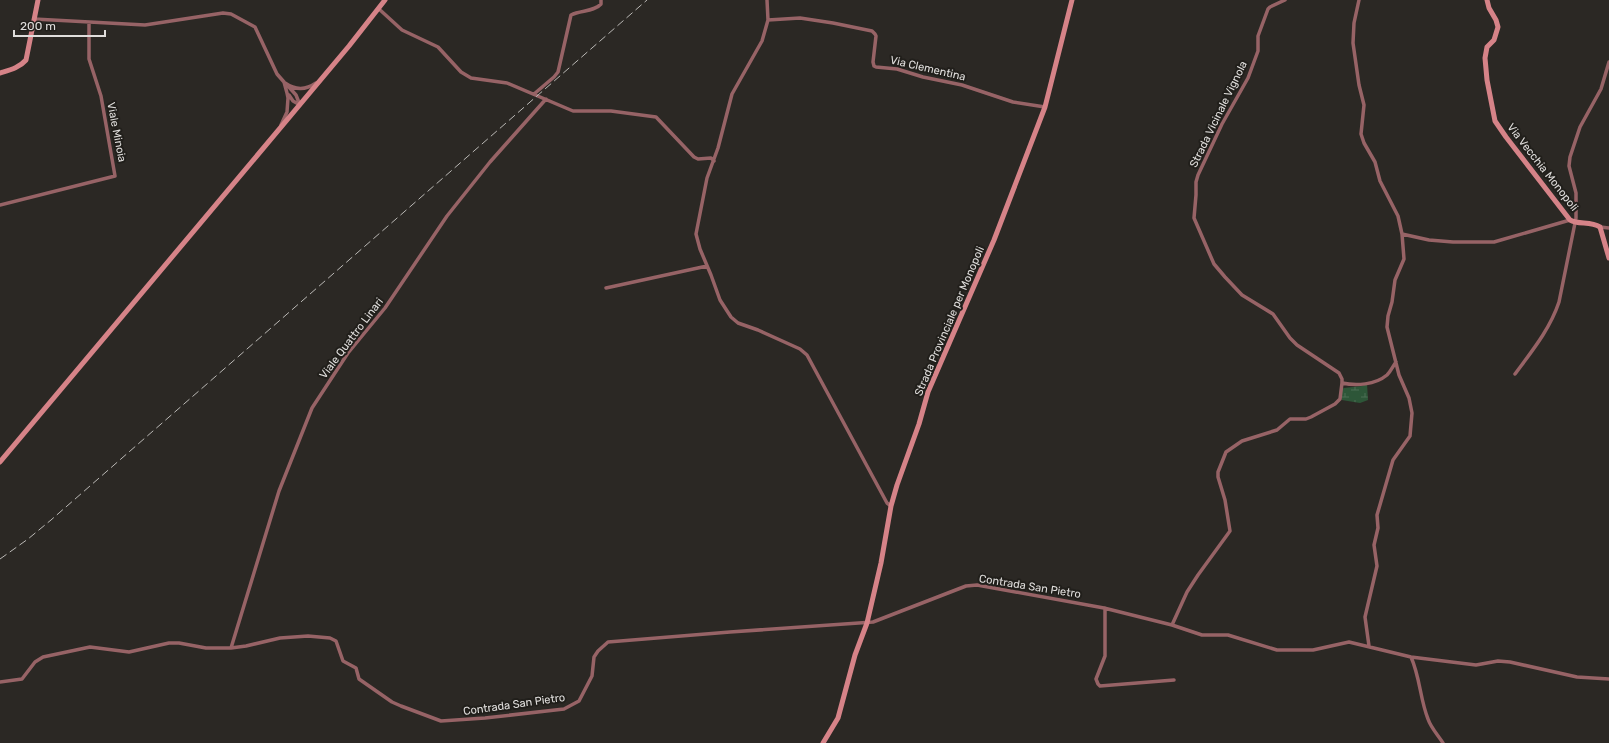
<svg xmlns="http://www.w3.org/2000/svg" width="1609" height="743" viewBox="0 0 1609 743" font-family="Rubik,sans-serif">
  <defs>
    <pattern id="wetland-marsh" width="20" height="14" patternUnits="userSpaceOnUse"><rect width="20" height="14" fill="#2d5638"/><path d="M1 5h8M5 5V1M11 12h8M15 12V8" fill="none" stroke="#4b6e54"/></pattern>
  </defs>
  <rect width="100%" height="100%" fill="#2b2824"/>
  <path fill="url(#wetland-marsh)" d="M1367,384L1368,400L1360,403L1342,400V389L1344,388L1362,386Z"/>
  <g fill="none" stroke-linecap="round" stroke-linejoin="round">
    <path stroke="#976366" stroke-width="3.5" d="M767,0L768,20L762,41L732,94L718,148L707,178L696,234L700,249L711,275L720,300L731,317L738,323L758,330L800,349L807,355L887,503L891,506
      M1285,0L1270,7L1268,9L1258,36V51L1248,78L1222,124L1198,175L1196,182V195L1194,218L1214,264L1225,277L1242,295L1273,314L1290,338L1297,345L1339,373L1342,379V383C1356,386 1375,385 1387,375C1391,371 1393,366 1396,362
      M1359,0L1354,23L1353,43L1359,85L1364,105L1361,134L1364,143L1375,162L1380,181L1398,216L1402,234L1404,259L1395,280L1392,302L1388,316L1387,327L1399,375L1409,398L1412,413L1410,436L1393,460L1377,515L1378,528L1374,545L1377,566L1365,617L1369,646
      M379,9L402,30L438,47L461,72L471,78L507,83L573,111H611L656,117L694,157L698,159L711,158L714,161
      M34,19L145,25L223,13L231,14L255,27L277,74L284,82L287,93L288,98L287,112L281,125
      M768,20L800,18L833,23L872,31L875,34L876,36L873,62L874,66L876,67L897,69L923,77L962,85L1013,102L1045,107
      M285,83C295,90 306,90 316,83
      M288,86L296,95L300,105
      M534,94L554,77L558,72L571,15C581,10 594,12 601,4V0
      M289,95L293,101L300,105
      M0,205L115,176L101,96L89,59V22
      M1600,227L1609,228
      M1402,234L1429,240L1453,242H1494L1570,220
      M606,288L707,266
      M1515,374C1532,351 1550,329 1559,302L1576,218V193L1569,166L1570,157L1580,127L1601,89L1609,62
      M1105,608V656L1096,679L1098,684L1100,686L1174,680
      M1172,625L1187,592L1198,575L1230,531L1225,500L1218,477V472L1226,452L1242,441L1277,430L1290,419H1306L1311,417L1335,404L1340,399L1342,383
      M231,648L279,491L312,408L348,353L385,308L447,216L490,162L546,99
      M1411,657C1420,677 1420,699 1428,719C1431,728 1438,735 1443,743
      M0,682L22,679L35,662L43,657L90,647L129,652L169,643H179L206,648H231L246,646L280,638L308,636L330,638L336,641L343,661L356,668L359,679L392,702L401,706L441,721L485,718L564,709L579,701L592,676L594,657L598,651L608,642L730,632L873,622L966,586L977,585L1104,608L1172,625L1202,635H1228L1277,650H1313L1349,642L1411,657L1476,665L1498,661L1510,662L1577,677L1609,679"/>
    <path stroke="#d68388" stroke-width="5" d="M1487,0L1489,8L1496,20L1498,27L1494,40L1487,47L1485,58L1487,80L1495,121L1506,137L1570,220C1579,225 1590,221 1600,227L1609,258
      M0,73C10,70 19,68 26,60L38,0
      M0,462L349,46L385,0
      M823,743L838,718L855,655L867,623L881,563L891,506L897,485L919,424L928,392L994,240L1045,107L1072,0"/>
    <path stroke="#bab8b5" stroke-width="1" stroke-dasharray="8 4" stroke-linecap="butt" d="M0,559L28,539L51,520L647,0"/>
  </g>
  <g text-anchor="middle" stroke-width="4" stroke-linejoin="round" paint-order="stroke">
    <g font-size="11" fill="#e0dedc" stroke="#211f1b">
      <text transform="translate(928 68) rotate(13)" y="4">Via Clementina</text>
      <text transform="translate(1218 114) rotate(-64)" y="4">Strada Vicinale Vignola</text>
      <text transform="translate(117 132) rotate(79)" y="4">Viale Minoia</text>
      <text transform="translate(1543 167) rotate(52)" y="4">Via Vecchia Monopoli</text>
      <text transform="translate(949 321) rotate(-67)" y="4">Strada Provinciale per Monopoli</text>
      <text transform="translate(351 338) rotate(-53)" y="4">Viale Quattro Linari</text>
      <text transform="translate(1030 586) rotate(9)" y="4">Contrada San Pietro</text>
      <text transform="translate(514 704) rotate(-8)" y="4">Contrada San Pietro</text>
    </g>
  </g>
  <path d="M14 30v6h91v-6" fill="none" stroke="#e0dedc" stroke-width="2"/>
  <text x="20" y="30" font-size="12" fill="#e0dedc" stroke="#211f1b" stroke-width="3" paint-order="stroke">200 m</text>
</svg>
